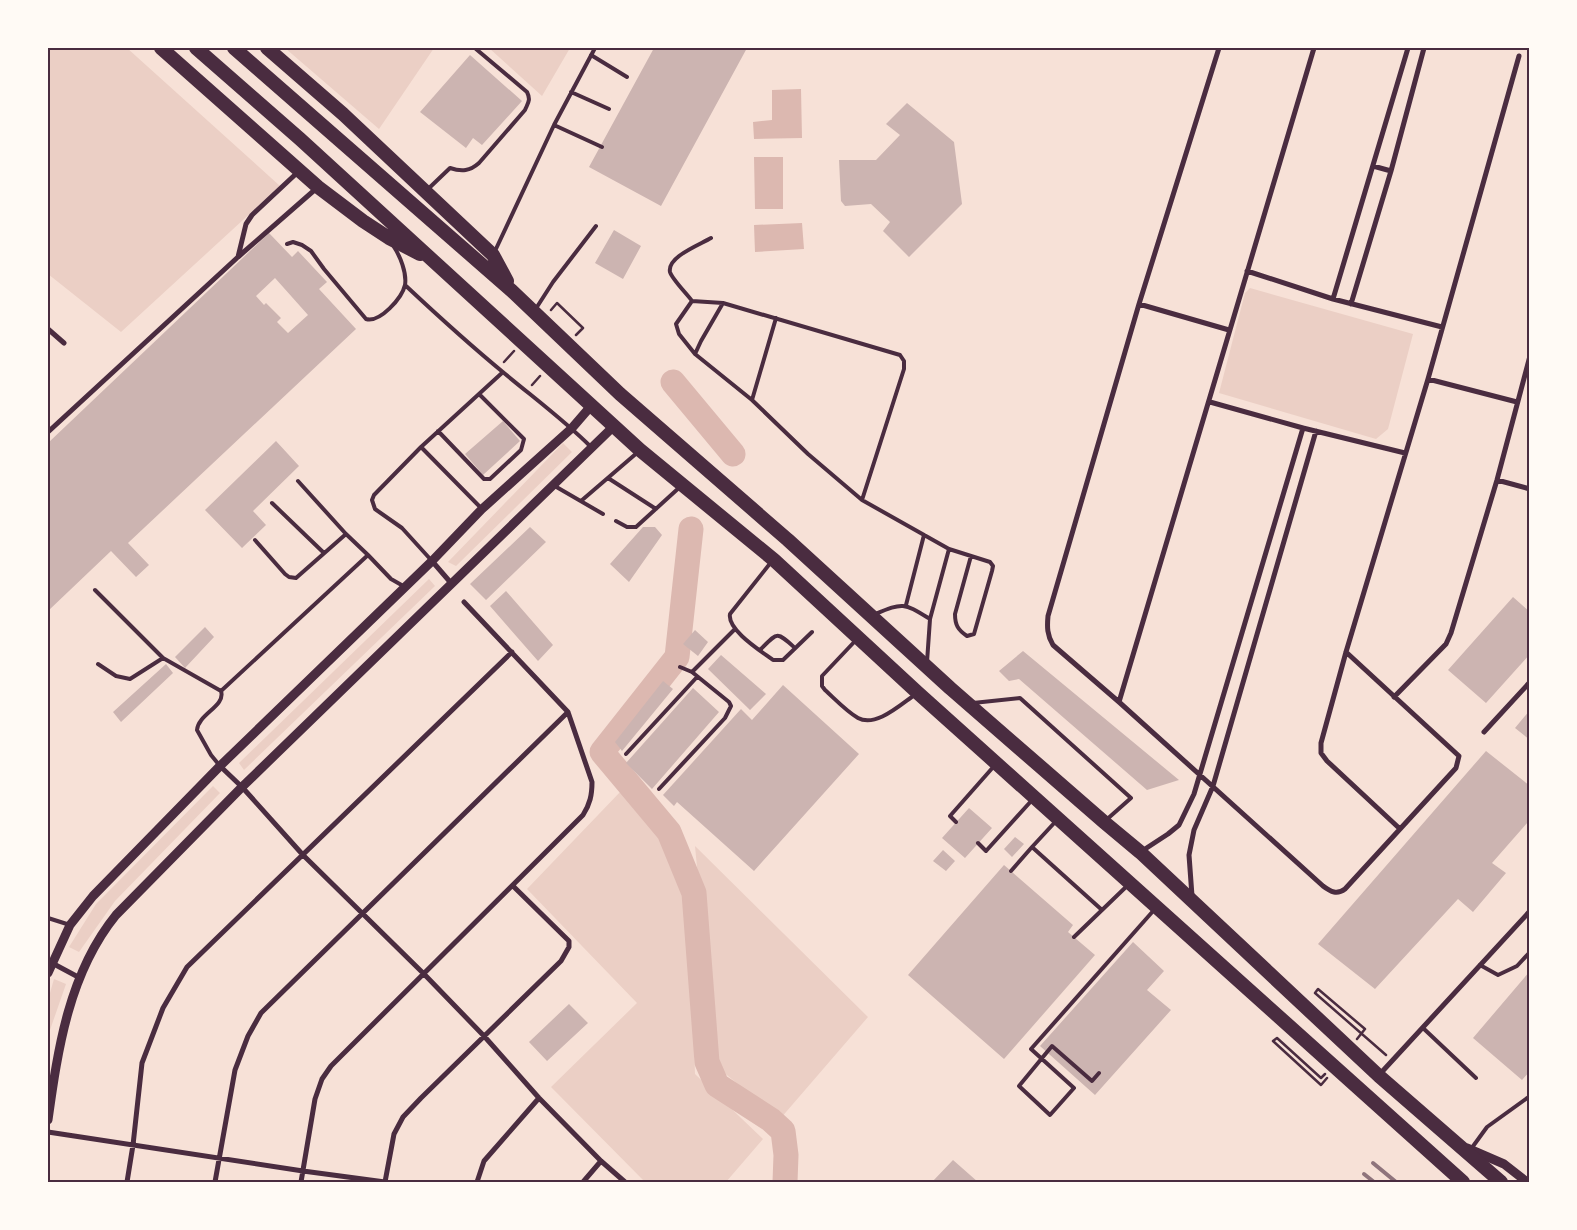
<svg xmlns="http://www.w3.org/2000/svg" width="1577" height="1230" viewBox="0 0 1577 1230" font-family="'Noto Sans',sans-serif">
  <rect width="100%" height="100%" fill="#f7e1d7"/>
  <path fill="#ebcfc5" d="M48,48H127L280,186L121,332L48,274Z
    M285,48H434L379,129Z
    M489,48H570L542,96Z
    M1250,288L1413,334L1388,429L1376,439L1219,393L1245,293Z
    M563,443L572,452L456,566L448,562Z
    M429,579L435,586L244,770L239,763Z
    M213,786L220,793L115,901L79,952L69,947L96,904Z
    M622,790L658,830L679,876L689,905L695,1074L763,1139L726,1182H645L551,1087L637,1003L527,889Z
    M695,846L868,1017L780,1119L716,1066Z
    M54,979L66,984L50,1030L48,1044V1000Z"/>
  <path fill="#dcb8b0" d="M801,89L802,138L754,139L753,122L772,120V90Z
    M754,157H783V209H755Z
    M802,223L804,249L755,252L754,225Z"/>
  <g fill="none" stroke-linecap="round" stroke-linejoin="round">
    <path stroke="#dcb8b0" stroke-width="25" d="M673,382L733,454
      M691,529L677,657L602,752L669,832L694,893L707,1062L717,1085L771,1120L783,1131L786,1155L785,1182"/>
  </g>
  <path fill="#ccb4b1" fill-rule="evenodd" d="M654,48H747L661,206L589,167Z
    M470,55L522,101L482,145L473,138L466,148L420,112Z
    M907,103L954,142L962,204L909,257L883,231L890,222L871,204L845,206L841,201L839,160H876L900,135L886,124Z
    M614,230L641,246L623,279L595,263Z
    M269,233L292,257L298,251L327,282L319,289L356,329L128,543L149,565L136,577L111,551L48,611V443ZM275,278L308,315L288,333L277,322L281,318L266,303L264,305L256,296Z
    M503,421L520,441L483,475L465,454Z
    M276,441L299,466L253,511L266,525L242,548L205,510Z
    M530,527L546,542L486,600L470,584Z
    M643,527H655L662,535L629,582L610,564Z
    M506,591L553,645L538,661L490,606Z
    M1513,597L1530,612V654L1486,703L1448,670Z
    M205,627L214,637L185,668L175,657Z
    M695,630L708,642L698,656L683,644Z
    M1023,651L1179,780L1147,790L1019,679L1009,681L999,671Z
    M721,655L766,694L750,710L708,669Z
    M166,664L173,673L121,722L113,712Z
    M663,681L673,689L622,751L615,742Z
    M783,685L859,754L754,871L677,802L674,806L663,795L741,709L752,720Z
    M693,688L719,712L652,789L626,763Z
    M1530,710V740L1515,728Z
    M1486,751L1530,786V824L1528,822L1492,863L1506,873L1473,912L1458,899L1375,989L1318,944Z
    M969,808L992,828L965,858L942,838Z
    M1015,837L1024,844L1012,857L1004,849Z
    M943,850L955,861L946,871L933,861Z
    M1004,865L1073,925L1068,932L1095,955L1004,1059L908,975Z
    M1133,942L1164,971L1147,990L1171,1010L1095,1095L1040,1046Z
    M1530,971V1071L1522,1080L1473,1038Z
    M569,1004L588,1023L547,1061L529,1042Z
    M953,1160L978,1182H932Z"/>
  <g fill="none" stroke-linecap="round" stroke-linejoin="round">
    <path stroke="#4a2c40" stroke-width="2.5" d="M551,310L557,303L583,328L576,335
      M504,362L514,351
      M532,385L540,376
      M1357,1039L1365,1029L1318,989L1315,993L1386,1055
      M1325,1074L1321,1078L1277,1038L1273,1041L1321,1085L1327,1078"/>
    <path stroke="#4a2c40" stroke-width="4" d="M591,55L627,77
      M571,92L609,109
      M554,125L602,147
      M427,190L450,168C462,172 470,171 479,163L525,110C528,103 531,100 527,92L476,49
      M711,238C699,245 667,257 670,272C672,279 687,294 692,301L723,303
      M287,244L293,242L302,245L311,251L324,269L366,319C380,323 402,298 405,285C407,273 400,256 394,247
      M495,251L554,125L595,48
      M405,285C437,315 470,345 504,373C534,398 564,420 591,447
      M692,301L676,324L679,334L695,354
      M535,310L553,282L596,226
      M776,318L752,400L808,454L862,500L949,549L990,562L993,566L992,571L974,634L967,636C958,630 955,625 955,614L971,556
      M752,400L695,354L701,341L723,303L900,355L904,361V369L862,500
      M438,431L484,479H490L521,450L524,439L479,394
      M421,447L374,495L372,500L375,509L402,528L432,561
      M608,478L656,509
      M298,481L346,534L368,555
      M553,485L603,514
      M581,501L638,452
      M272,503L324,553
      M482,509L421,447L503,372
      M616,521L627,527H636L681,486
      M255,540L285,574L289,577L296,578L346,534
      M772,561L730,614C727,630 761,651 773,660H783L812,632
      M95,590L163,658
      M906,605L924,535
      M875,614C904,602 904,603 930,619
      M857,639L822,676V686L825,690C835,699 846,711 858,718C876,728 901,704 916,694
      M760,650C778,632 776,631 795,648
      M927,662L930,619L949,549
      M98,664L116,676L130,679L163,658L221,691C226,706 198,714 197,730L211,755L220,766
      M692,672L735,629
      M221,691L368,555L391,579L405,587
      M973,703L1020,698L1131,798L1105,821
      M626,754L697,677
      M659,789L725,718L731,706L729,702L692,672L680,667
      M1057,820L1032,847L1102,910
      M956,822L950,816L995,765
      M978,843L986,851L1033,799
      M1011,871L1032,847
      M48,918L70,925
      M1074,937L1128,885
      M1480,965L1498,975L1517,966L1530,952
      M1423,1028L1476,1078
      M1099,1073L1092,1081L1052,1046L1019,1086L1050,1115L1074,1088L1031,1049L1154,910
      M1471,1149L1487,1127L1530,1096"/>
    <path stroke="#4a2c40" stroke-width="5" d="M1219,48L1139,304L1048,616C1047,627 1047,635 1053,645L1119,702L1323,886C1331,892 1337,895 1345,889L1456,768L1459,756L1346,652
      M1373,166L1391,171
      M238,257L246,224L252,215L299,171
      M1247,271L1333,299L1442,327
      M1333,299L1408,48
      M1139,304L1229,330
      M1351,304L1391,171L1424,48
      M48,329L64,343
      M1428,379L1517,402
      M1210,402L1303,428L1405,453
      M48,432L238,257L318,187
      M1497,480L1530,489
      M432,561L451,583
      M1394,697L1446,644L1451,633L1497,480L1530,356
      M1119,702L1314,48
      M1484,732L1530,682
      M220,766L242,787L303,855L424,974L484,1036L539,1098L601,1161L625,1182
      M1399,828L1327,761L1321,753V743L1346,652L1428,379L1519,56
      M1142,851L1168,834L1179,825L1194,794L1303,428
      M1192,896L1189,855L1194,830L1213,786L1316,431
      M52,963L80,978
      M1379,1075L1530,911
      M48,1132L303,1171L385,1182
      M127,1182L133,1145L142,1063L163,1008L187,967L512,652
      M215,1182L235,1070L248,1036L261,1013L568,712
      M301,1182L315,1099L322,1079L331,1066L583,815C590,804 592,795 592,782L568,712L464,602
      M385,1182L394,1134L403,1117L421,1098L561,961L569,947V941L513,886
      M477,1182L484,1161L539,1098
      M583,1182L601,1161"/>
    <path stroke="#4a2c40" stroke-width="9" d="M48,973L70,925L93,896L220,766L432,561L482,509L572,428L591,406
      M48,1120C58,1048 69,973 116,915L242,787L614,426
      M1467,1148L1504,1164L1527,1182"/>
    <path stroke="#4a2c40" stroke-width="14" d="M161,48L318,187L363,221L389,238L420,254
      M196,48L300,139L640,450L774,560L918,693L1463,1182
      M234,48L512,291L620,394L788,540L950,688L1104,822L1140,852L1379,1076L1501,1182
      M267,48L343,114L493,255L507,281"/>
    <path stroke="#8f747c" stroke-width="4" d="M1373,1163L1396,1182
      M1364,1174L1374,1182"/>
  </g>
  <rect width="1577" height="1230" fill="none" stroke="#fffaf5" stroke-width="98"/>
  <rect x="49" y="49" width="1479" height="1132" fill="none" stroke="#4a2c40" stroke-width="2"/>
</svg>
